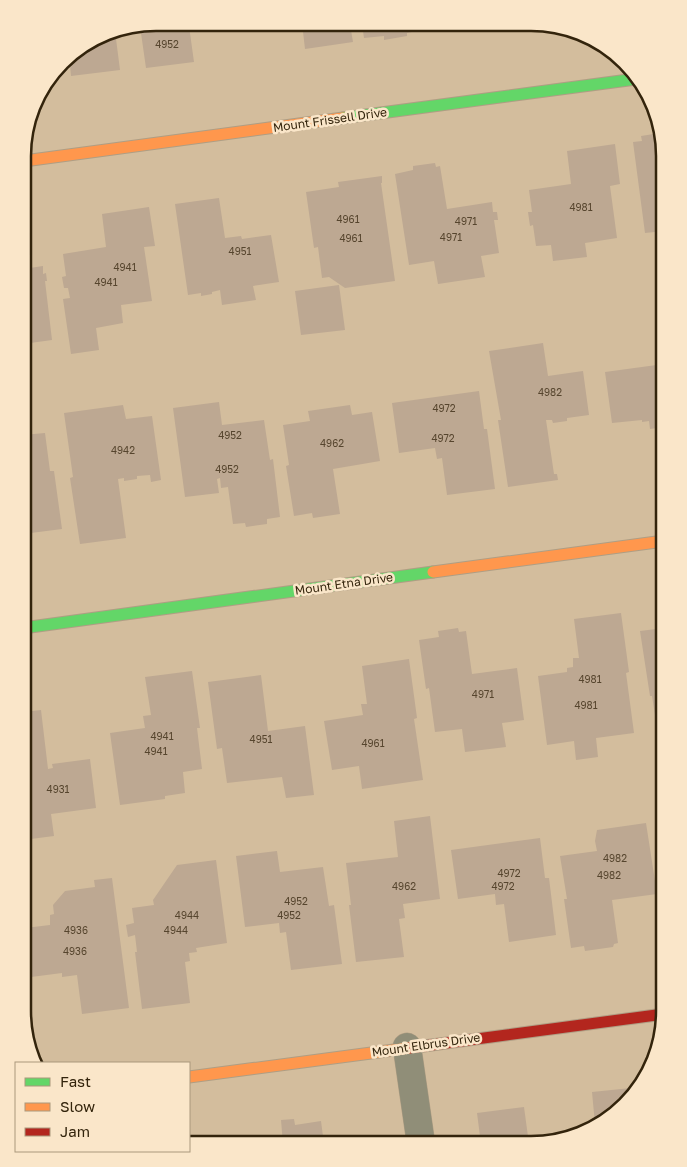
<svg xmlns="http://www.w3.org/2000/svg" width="687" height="1167" viewBox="0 0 687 1167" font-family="'Golos Text',sans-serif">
  <rect width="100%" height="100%" fill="#d3bd9d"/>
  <path fill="#bda892" d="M156,23H202L189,26L194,62L146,68L140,26Z
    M302,23L350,24L353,42L305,49Z
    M362,24H411L412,32L407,33V36L384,40V36L364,38Z
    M115,31L120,70L71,76L69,55L105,33Z
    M660,133L665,156L664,231L645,233L633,142L642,141L641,136Z
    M615,144L620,184L610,186L617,238L585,243L587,257L553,261L551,245L536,246L533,225L530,226L528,212H532L529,190L571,184L567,151Z
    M435,163L436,167L440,166L447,209L492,202L493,212H497L498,220H494L499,253L481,256L485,277L438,284L434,261L409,265L395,174L413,170V166Z
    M382,176V183H381L395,281L345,288L329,277L322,278L318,247L314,248L306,192L339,187L338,182Z
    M219,198L225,238L241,236L242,239L271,235L279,282L253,286L256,300L222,305L220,290L212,292V294L201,296V293L188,295L175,204Z
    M149,207L155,246L144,247L152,301L121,305L123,323L96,328L99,350L71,354L63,299L70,298L68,288H64L62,277L66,276L63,254L106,247L102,214Z
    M43,266V274L46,273L47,281H45L52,340L23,344V269Z
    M339,285L345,330L301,335L295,291Z
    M543,343L548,376L583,371L589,415L567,418V421L553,423L552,420H546L554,474H557L558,480L508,487L498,420H501L489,351Z
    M664,364V466H662L657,428L650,429L649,421L642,422V420L612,423L605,372Z
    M479,391L484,429H487L495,489L447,495L442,458L437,459L435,448L399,453L392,403Z
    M219,402L222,425L264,420L270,460L273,459L280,517L267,519V524L246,527L245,523L233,524L228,487L221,488L220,478L217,479L219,493L185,497L173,408Z
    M123,405L126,419L152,416L161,480L151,482L150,475L137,476V479L124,481V478L118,479L126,538L80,544L70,478L73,477L64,413Z
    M350,405L352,415L372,412L380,461L333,469L340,514L313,518L312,513L294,516L286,466L289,465L283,425L310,421L308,411Z
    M45,433L50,471H54L62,529L23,534V435Z
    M621,613L629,672L626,673L634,733L596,738L598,757L576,760L574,741L547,745L538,676L567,672V668L573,667V658H579L574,619Z
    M458,628L459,632L466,631L472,674L517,668L524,720L502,723L506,747L465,752L462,729L435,732L429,688L426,689L419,640L439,637L438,631Z
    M664,628V733L658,734L652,696H650L640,631Z
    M409,659L417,718L414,719L423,780L362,789L359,766L332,770L324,721L363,715L361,704H367L362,666Z
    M192,671L200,728H197L202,769L183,772L185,793L165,796V799L120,805L110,733L145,728L143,716L151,715L145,677Z
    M261,675L268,731L305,726L314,795L286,798L282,777L227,783L222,748L217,749L208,682Z
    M41,710L48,769L53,768L52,764L90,759L96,808L51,814L54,836L23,840V712Z
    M430,816L440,899L403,904L405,918L399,919L404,957L356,962L349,905H351L346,863L398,857L394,821Z
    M646,823L657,894L612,900L618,943L614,944L613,947L585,951L584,946L571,948L564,899H567L560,856L597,851L595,841L597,830Z
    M540,838L545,878H549L556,935L509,942L504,904L496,905L495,894L458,899L451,850Z
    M277,851L280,872L323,867L329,906L334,905L342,964L291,970L286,932L280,933L279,923L245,927L236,856Z
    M216,860L227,943L196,948L197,952L189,953L190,961L185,962L190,1003L142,1009L135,952H137L135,935L128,937L126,925L134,923L132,908L154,905L153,900L177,865Z
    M112,878L129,1008L82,1014L77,975L62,977V973L31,977L25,928L50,925V915L54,914L53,905L65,891L95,887L94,880Z
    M643,1077L638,1090L637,1078Z
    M631,1088V1096L595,1124L592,1092Z
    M524,1107L529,1144H481L477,1113Z
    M294,1119L295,1125L321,1121L324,1144H283L281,1120Z"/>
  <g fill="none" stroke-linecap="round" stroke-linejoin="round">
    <g stroke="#af9e84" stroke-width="29">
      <path id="street" d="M407,1047L421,1144"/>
    </g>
    <g stroke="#af9e84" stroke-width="13">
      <path id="fast" d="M343,118L636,79
        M23,628L433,572"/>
    </g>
    <g stroke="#af9e84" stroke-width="13">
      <path id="slow" d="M24,161L343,118
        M433,572L664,541
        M189,1077L409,1048"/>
    </g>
    <g stroke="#af9e84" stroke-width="13">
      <path id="jam" d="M409,1048L664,1014"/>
    </g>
    <use href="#street" stroke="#908e78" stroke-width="28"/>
    <use href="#fast" stroke="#63d668" stroke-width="11"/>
    <use href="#slow" stroke="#ff974d" stroke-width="11"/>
    <use href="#jam" stroke="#b3261e" stroke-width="11"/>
  </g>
  <g text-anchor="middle" stroke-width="5" stroke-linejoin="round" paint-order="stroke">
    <g font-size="10" fill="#56452e">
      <text x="167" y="48">4952</text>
      <text x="581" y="211">4981</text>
      <text x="348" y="223">4961</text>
      <text x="466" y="225">4971</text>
      <text x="451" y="241">4971</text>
      <text x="351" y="242">4961</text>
      <text x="240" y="255">4951</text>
      <text x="125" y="271">4941</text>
      <text x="106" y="286">4941</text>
      <text x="550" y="396">4982</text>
      <text x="444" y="412">4972</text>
      <text x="230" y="439">4952</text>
      <text x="443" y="442">4972</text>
      <text x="332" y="447">4962</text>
      <text x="123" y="454">4942</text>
      <text x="227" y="473">4952</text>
      <text x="590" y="683">4981</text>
      <text x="483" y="698">4971</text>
      <text x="586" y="709">4981</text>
      <text x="162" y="740">4941</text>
      <text x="261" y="743">4951</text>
      <text x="373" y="747">4961</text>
      <text x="156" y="755">4941</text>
      <text x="58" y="793">4931</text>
      <text x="615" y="862">4982</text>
      <text x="509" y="877">4972</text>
      <text x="609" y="879">4982</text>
      <text x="404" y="890">4962</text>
      <text x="503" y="890">4972</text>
      <text x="296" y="905">4952</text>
      <text x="187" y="919">4944</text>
      <text x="289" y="919">4952</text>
      <text x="76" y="934">4936</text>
      <text x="176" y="934">4944</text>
      <text x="75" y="955">4936</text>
    </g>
    <g font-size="12" fill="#33240c" stroke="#fae6c9">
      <text transform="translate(330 120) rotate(-8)" y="4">Mount Frissell Drive</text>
      <text transform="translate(344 584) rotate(-8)" y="4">Mount Etna Drive</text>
      <text transform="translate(426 1045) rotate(-8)" y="4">Mount Elbrus Drive</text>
    </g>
  </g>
  <path d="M0 0H687V1167H0ZM156 31H531A125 125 0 0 1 656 156V1011A125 125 0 0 1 531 1136H156A125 125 0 0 1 31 1011V156A125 125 0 0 1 156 31Z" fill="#fae6c9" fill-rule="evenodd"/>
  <path fill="none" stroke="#33240c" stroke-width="2.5" d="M156 31H531A125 125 0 0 1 656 156V1011A125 125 0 0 1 531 1136H156A125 125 0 0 1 31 1011V156A125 125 0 0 1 156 31Z"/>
  <rect x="15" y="1062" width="175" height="90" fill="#fae6c9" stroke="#aa987d"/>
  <rect x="25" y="1078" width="25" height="8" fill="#63d668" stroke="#aa987d"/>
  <text x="60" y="1087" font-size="15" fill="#33240c">Fast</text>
  <rect x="25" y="1103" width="25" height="8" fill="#ff974d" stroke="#aa987d"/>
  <text x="60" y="1112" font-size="15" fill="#33240c">Slow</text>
  <rect x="25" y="1128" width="25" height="8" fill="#b3261e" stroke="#aa987d"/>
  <text x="60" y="1137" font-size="15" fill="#33240c">Jam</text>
</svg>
